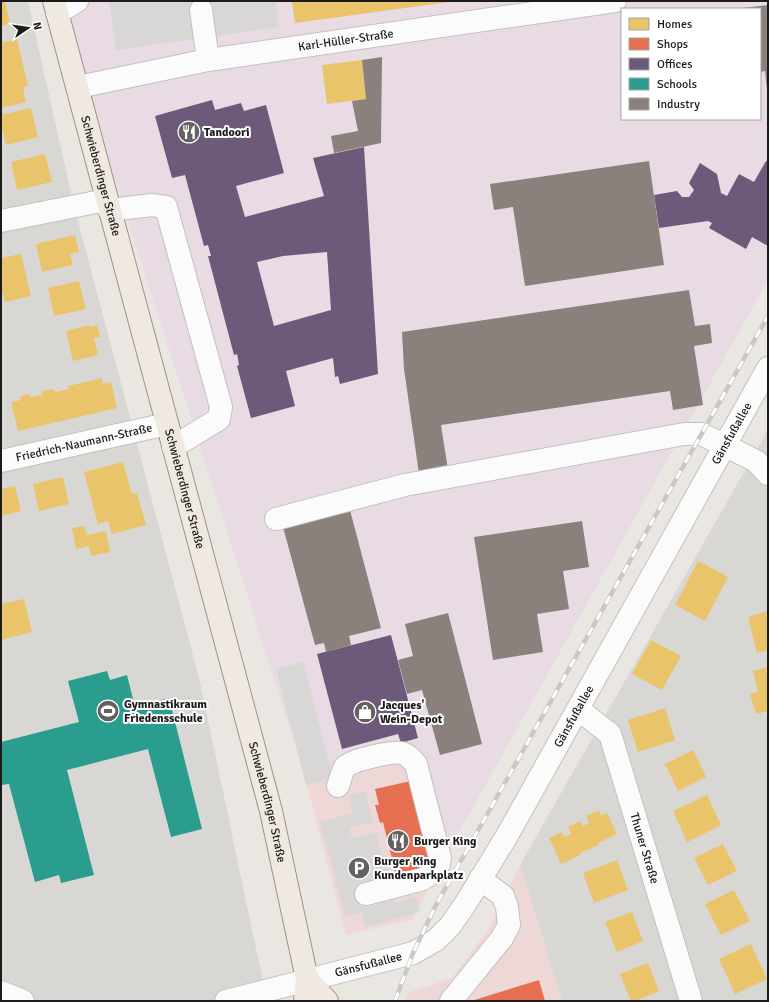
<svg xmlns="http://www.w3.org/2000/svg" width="769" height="1002" viewBox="0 0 769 1002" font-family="Signika,sans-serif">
  <rect width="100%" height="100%" fill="#eae7e2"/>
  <path fill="#d9d7d4" d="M1,1H28L73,202L200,682L267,1001H1Z
    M768,430V1001H562L520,865Z"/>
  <path fill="#eed8d7" d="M416,740L447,854L412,919L346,935L302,767Z
    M520,865L562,1001H404L407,993L452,978L488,930Z"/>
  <path fill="#e9dbe4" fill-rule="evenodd" d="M58,1H768V280L447,854L416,740L302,767ZM622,9H760V119H622Z"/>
  <path fill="#d8d7d5" d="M109,1H276L279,27L116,50Z
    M303,662L333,778L306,785L276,669Z
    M365,791L373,822L349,828L352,838L376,832L394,902L416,897L420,912L365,927L362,912L345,916L320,822L353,813L349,795Z"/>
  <path fill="#e9c46a" d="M1,1H5L10,24L1,26Z
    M292,1H449V2L295,23Z
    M17,39L28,86L23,87L26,102L1,108V43Z
    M362,60L366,99L327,104L322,65Z
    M31,108L38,137L6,145L1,124V115Z
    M45,154L52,182L17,190L11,162Z
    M75,235L79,252L70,254L73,265L42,272L36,244Z
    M21,254L31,296L5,302L1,286V258Z
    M79,281L86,309L54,316L48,288Z
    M91,325V327L97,325L100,337L94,338L98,355L73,361L66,331Z
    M102,378L103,384L111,382L117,408L18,431L11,402L21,400L20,396L29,394L30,397L42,395V391L54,389L55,392L69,389L68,386Z
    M123,462L132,494L137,493L146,525L112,534L108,521L98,524L84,472Z
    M63,477L69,504L39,511L33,484Z
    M15,486L21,511L1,516V489Z
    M84,526L87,535L106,531L110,552L91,556L89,546L76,549L72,528Z
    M698,561L728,577L705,621L675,605Z
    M24,599L32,632L1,640V604Z
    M768,611V650L757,653L748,617Z
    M651,640L681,656L662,690L632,674Z
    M768,667V711L756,714L750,694L758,692L753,671Z
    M665,708L675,740L638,752L628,720Z
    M693,750L706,777L678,791L665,764Z
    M707,795L721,825L687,842L673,811Z
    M599,810L601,816L607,813L617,834L598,843L599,845L580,853V855L561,864L549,838L562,832L564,837L571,834L568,827L580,821L583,826L589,823L586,816Z
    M723,844L737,871L708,885L694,858Z
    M617,860L628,890L594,903L583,873Z
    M734,890L750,921L721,935L705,904Z
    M632,912L643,941L617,952L605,922Z
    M751,944L767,979L735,994L719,959Z
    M648,963L659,991L635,1001H631L620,974Z"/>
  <path fill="#e76f51" d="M411,781L432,866L396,875L383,822L380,823L375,805H379L375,789Z
    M539,980L545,1001H471Z"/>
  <path fill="#6d597a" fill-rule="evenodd" d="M212,100L215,110L241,103L244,111L266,105L284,173L236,186L245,217L324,196L313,158L364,147L378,374L340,384L338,376L335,377L333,358L286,371L295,406L251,418L237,366L239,365L238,359L237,354L234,355L208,256H211L208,245L204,246L185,175L172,178L155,116ZM327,252L331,310L274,326L257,262L283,256Z
    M766,161L768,162V246L752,237L746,249L709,228L712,223L708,221L659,228L654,195L677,191L682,197H689L694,190L689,183L700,163L717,174L721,193L727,196L739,174L754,182Z
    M391,635L418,738L401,743L398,734L342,749L317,654Z"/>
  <path fill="#2a9d8f" d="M107,671L110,680L127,675L135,707L169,698L202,829L171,837L148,749L67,770L94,875L61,883L59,875L35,882L9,784L1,785V742L79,722L68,681Z"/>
  <path fill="#8a817c" d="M768,5V90H767L765,71L760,72V9L743,8Z
    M382,57L381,143L334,153L331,136L358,131L352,101L366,99L362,60Z
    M649,161L664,265L525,286L513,207L494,210L490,184Z
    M689,290L695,326L710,324L712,343L694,346L703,405L673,410L670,391L441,425L448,470L419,474L404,369L402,332Z
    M350,510L381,628L349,636L351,645L326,652L324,643L315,645L283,527Z
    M582,521L589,567L563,571L569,609L537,614L543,652L493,660L474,537Z
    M448,613L482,744L440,755L422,690L407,694L398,660L413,656L405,624Z"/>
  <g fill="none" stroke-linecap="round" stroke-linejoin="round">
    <g stroke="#c2c1bf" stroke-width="24">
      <g id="minor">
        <path d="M201,10L208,60"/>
        <path d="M57,13L77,1"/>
        <path id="s1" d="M78,87L208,60L615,1"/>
        <path d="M109,210L152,205L166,207L221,407L219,419L173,447"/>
        <path d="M1,221L106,200"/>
        <path id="s2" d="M1,461L167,424"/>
        <path d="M276,519L405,485L684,434H701L724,445L756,461L768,474"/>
        <path id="s3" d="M578,709L610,734L691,1001"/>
        <path d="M338,786C340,781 342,770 346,766C354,760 391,751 401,753C408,754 411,759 416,764L440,858L439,864L434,872L423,879L366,894"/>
        <path d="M1,992L23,1001"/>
        <path id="s4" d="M226,1001L413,953L436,940L450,926L466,903L508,834L768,368"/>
        <path d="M451,1001L502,938L509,925L507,907L503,896L480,879"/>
      </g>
    </g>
    <g stroke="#a09280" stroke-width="24">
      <g id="major">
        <path id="s5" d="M54,1L271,811L307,979L305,1001"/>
        <path d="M307,979L327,1001"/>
      </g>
    </g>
    <use href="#minor" stroke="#fcfbfb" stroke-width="22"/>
    <use href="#major" stroke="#f0e9e2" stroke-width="22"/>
    <g stroke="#c9c8c8" stroke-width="4.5">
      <path id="rail" d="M395,1001L413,953L436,905L768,316"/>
    </g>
    <use href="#rail" stroke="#fff" stroke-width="3" stroke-dasharray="9" stroke-linecap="butt"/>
  </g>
  <defs>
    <g id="restaurant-disc" transform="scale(1.15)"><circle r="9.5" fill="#636261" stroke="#fff"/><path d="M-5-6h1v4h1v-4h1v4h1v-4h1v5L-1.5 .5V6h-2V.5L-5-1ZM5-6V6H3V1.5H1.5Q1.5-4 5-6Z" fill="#fff"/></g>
    <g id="stadium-disc" transform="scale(1.15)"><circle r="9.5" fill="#636261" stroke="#fff"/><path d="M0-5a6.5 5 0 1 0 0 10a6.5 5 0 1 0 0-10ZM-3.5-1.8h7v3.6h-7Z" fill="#fff"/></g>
    <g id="shop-disc" transform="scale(1.15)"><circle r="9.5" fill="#636261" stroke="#fff"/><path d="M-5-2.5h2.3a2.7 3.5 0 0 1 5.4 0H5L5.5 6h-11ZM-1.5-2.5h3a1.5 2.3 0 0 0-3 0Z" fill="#fff"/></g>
    <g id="parking-disc" transform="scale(1.15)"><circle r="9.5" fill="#636261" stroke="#fff"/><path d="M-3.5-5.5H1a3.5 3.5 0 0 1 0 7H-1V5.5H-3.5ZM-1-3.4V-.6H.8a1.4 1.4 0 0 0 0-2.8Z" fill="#fff"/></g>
  </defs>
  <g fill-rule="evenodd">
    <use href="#restaurant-disc" x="189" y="132"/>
    <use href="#stadium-disc" x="108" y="711"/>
    <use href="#shop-disc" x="365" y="712"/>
    <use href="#restaurant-disc" x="398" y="841"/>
    <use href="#parking-disc" x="359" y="868"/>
  </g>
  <g text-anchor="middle" stroke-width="4" stroke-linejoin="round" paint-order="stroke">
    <g font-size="12" fill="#1b1b1b" stroke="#fff">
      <text dy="4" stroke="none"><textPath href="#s1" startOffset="272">Karl-Hüller-Straße</textPath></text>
      <text dy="4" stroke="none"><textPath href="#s5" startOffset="181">Schwieberdinger Straße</textPath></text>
      <text dy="4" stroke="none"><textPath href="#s4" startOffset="807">Gänsfußallee</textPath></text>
      <text dy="4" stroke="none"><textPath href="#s2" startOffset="85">Friedrich-Naumann-Straße</textPath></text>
      <text dy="4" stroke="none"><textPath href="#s5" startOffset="505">Schwieberdinger Straße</textPath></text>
      <text dy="4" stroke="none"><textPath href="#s4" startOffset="483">Gänsfußallee</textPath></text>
      <text dy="4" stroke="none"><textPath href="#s5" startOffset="829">Schwieberdinger Straße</textPath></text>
      <text dy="4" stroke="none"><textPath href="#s3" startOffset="160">Thuner Straße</textPath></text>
      <text dy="4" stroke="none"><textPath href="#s4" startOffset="147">Gänsfußallee</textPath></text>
    </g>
    <g font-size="12" font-weight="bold" fill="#1b1b1b" stroke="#fff" text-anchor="start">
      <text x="204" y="136">Tandoori</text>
      <text x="124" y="708">Gymnastikraum<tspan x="124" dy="14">Friedensschule</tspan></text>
      <text x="380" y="709">Jacques'<tspan x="380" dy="14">Wein-Depot</tspan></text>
      <text x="414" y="845">Burger King</text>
      <text x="374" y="865">Burger King<tspan x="374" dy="14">Kundenparkplatz</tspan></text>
    </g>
  </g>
  <rect width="769" height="1002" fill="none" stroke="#1b1b1b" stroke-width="4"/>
  <rect x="621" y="8" width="140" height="112" fill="#ffffff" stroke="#a4a4a4"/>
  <rect x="629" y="18" width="20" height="12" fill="#e9c46a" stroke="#a4a4a4"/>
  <text x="657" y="28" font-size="12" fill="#1b1b1b">Homes</text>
  <rect x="629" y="38" width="20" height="12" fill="#e76f51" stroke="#a4a4a4"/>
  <text x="657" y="48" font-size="12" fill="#1b1b1b">Shops</text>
  <rect x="629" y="58" width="20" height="12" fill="#6d597a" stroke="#a4a4a4"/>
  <text x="657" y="68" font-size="12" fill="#1b1b1b">Offices</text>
  <rect x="629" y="78" width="20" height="12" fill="#2a9d8f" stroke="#a4a4a4"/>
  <text x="657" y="88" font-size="12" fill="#1b1b1b">Schools</text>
  <rect x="629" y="98" width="20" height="12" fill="#8a817c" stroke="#a4a4a4"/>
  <text x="657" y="108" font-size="12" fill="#1b1b1b">Industry</text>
  <g transform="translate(28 28) rotate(77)" stroke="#ffffff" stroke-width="3" paint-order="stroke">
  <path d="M0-3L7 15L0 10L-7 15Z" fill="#1b1b1b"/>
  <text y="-6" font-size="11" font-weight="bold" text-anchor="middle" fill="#1b1b1b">N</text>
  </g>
</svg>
